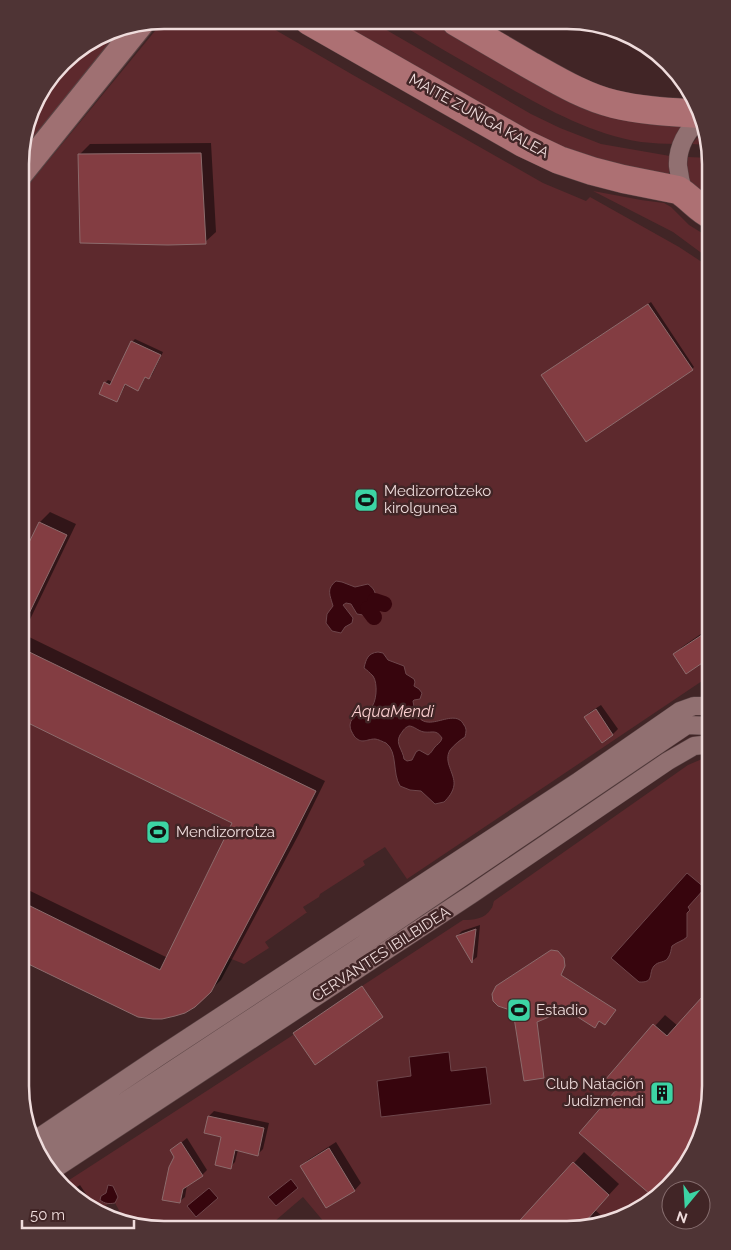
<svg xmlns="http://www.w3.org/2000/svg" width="731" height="1250" viewBox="0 0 731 1250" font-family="Raleway,sans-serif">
  <rect width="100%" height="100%" fill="#412526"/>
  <path fill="#5d292d" d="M164,20L260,21L353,75L543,183L586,201L590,197L679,247L711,268V675L407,879L385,847L363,861L365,865L320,894L319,897L303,907L307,913H306L265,942L269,948L244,964L229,958C224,967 220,977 215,986C198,1013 168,1023 138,1017L20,960L21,194Z
    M322,21H371L531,114L560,128L601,144L670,156L669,176L591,165Z
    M395,21L445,22L683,121L676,144C664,144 653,143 641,142C589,134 539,105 494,79C461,60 428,41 395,21Z
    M133,26L21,164V145L35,100L69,56L109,31Z
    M704,130L707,145L692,144L697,138Z
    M688,157L710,158L711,163V206C695,192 683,180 688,157Z
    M593,191L641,200L664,203L671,207L689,225L702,233L711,235V260L673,232Z
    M702,759H711V1096L682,1174L622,1219L568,1230L330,1229L303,1197L275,1221L281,1229H144L116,1217L121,1214L115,1203L118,1197L106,1193L103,1203L108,1204L99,1210L97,1209L74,1185L67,1189L63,1184L290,1037L362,986L463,920C473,920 485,919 491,909C493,907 493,903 494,901L688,765Z"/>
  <path fill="#37050d" stroke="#6e464b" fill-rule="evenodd" d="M336,581L342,582L355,587L368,584C383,595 372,605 363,615L357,614L351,604L346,603L343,605L353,618L352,623L345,627L341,633L332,631L326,623L327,614L333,606C330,595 326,589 336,581Z
    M378,652L383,653L388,660L404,666L406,674L414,679L415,682L414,686L419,689L422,693L420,699L414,700L413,701C419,745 453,703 464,725C467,729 466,732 465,737C460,740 454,745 450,750C443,762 455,773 454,785C453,792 449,797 444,802L435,804L421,791L410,790L400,786C392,773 398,752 386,743C383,742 378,739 375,739C366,739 362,745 354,736C352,732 350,730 350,725C351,714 363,714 370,709C377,703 378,683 373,676C370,673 367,670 364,668C366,659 368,653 378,652ZM409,726C414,726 418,731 424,732C433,733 436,729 442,738C441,743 437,744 434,748C432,751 431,753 428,755L419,750L416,752L412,760L407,761L404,759C403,750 395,744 400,735C403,731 404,728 409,726Z
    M687,873L705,888L688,907L690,910L687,913V937C683,941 677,942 672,946C671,949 671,954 668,958C665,963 658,961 654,966C648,973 655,983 639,982L611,958Z
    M449,1052L451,1071L486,1067L491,1104L381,1117L377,1081L411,1076L409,1057Z
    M291,1179L298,1188L276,1206L268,1197Z
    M108,1185L113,1186L118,1197L115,1203C109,1204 105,1204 100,1200L101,1196L106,1193Z
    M209,1188L218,1198L196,1217L187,1206Z"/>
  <path fill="#0007" d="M211,143L216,232L205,242L79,155L90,144Z
    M651,302L694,367L692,369L545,373Z
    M135,339L163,352L152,375L149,378L146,376L141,386L138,389L126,384L119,398L116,401L105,383L108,380L113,382L132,342Z
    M50,512L76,524L23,634L325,781L299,834L221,980L194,1006L20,958V886L168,958L234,822L20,718L21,562L40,522Z
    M711,627V656L675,654L682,647Z
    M601,705L618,729L613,734L602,741L585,717L590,712Z
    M480,925L477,957L472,961L457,936L462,931Z
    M665,1015L678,1026L618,1090L606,1080Z
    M214,1111L269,1123L263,1149L258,1154L238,1150L235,1162L230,1167L222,1136L209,1116Z
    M187,1138L207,1170L202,1175L187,1185L185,1197L179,1202L176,1156L172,1150Z
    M336,1142L361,1183L355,1190L326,1207L302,1166L308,1160Z
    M584,1152L619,1184L595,1210L609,1222L568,1230L574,1163Z
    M80,1185L96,1209L76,1200L69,1192Z"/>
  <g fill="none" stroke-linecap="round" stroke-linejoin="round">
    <path stroke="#37050d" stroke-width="16" d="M375,601L384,604
      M368,609L374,617"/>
  </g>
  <path fill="#833d42" stroke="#8c6b6c" d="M201,153L206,244L168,245L80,243L78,154Z
    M648,304L693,370L586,442L541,375Z
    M131,341L161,355L149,379L145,377L138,391L125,384L117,402L99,394L104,382L110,385Z
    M39,522L67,535L21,630V559Z
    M711,629V657L686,674L673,654Z
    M21,648L316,791L288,846L211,992L195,1007L185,1013L175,1016L162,1019H153L138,1017L20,960V901L160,970L232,823L20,719Z
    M596,709L613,735L602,743L584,717Z
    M476,929L472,963L456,936Z
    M551,950L558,951L564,958L565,966L561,975L616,1010L605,1025L599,1021L595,1028L562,1007L549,1017L537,1022L544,1078L524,1081L513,1011L498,1006L493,1001L492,994L496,986Z
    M362,986L383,1017L315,1065L293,1033Z
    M711,987V1096L689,1154L687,1152L650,1194L579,1133L616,1090L605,1080L653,1024L667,1036Z
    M208,1116L264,1128L258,1156L235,1150L231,1169L215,1165L221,1137L204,1133Z
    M181,1142L203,1176L183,1189L180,1203L162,1200L169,1167L174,1157L170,1150Z
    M329,1148L355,1191L326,1208L300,1166Z
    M573,1162L609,1195L586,1221L591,1225L568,1230H511Z"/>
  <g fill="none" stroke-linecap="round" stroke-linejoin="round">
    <g stroke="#5a4344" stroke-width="19">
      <path id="street" d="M684,193C681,184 679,175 678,166C677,148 687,128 702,119
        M32,1142L160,1056L579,781L680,711L694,706H711
        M42,1156L359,947L687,725L711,726
        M53,1170L472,894L668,761L694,746L711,744"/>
    </g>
    <g stroke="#5a4344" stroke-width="27">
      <path id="secondary" d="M21,173L141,24"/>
    </g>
    <g stroke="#5a4344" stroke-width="29">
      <path id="primary" d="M309,21L523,143L559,160L592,171L623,179L678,190C690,197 698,209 711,215
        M456,22C480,36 504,50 528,64C555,79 584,97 614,104C643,111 672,112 701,114"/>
    </g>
    <use href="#street" stroke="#917071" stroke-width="18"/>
    <use href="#secondary" stroke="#9f7072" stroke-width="25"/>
    <use href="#primary" stroke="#ad7073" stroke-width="28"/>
  </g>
  <defs>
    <g id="stadium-square" transform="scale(1.25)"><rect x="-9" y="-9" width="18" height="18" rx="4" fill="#3cd4a4" stroke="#412526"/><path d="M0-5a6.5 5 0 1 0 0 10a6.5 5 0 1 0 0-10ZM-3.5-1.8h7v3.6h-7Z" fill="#111"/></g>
    <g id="building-square" transform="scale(1.25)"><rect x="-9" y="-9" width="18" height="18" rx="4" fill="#3cd4a4" stroke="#412526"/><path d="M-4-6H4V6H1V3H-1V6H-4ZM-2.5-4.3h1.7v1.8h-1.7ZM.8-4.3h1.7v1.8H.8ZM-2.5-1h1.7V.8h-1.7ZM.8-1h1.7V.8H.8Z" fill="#111"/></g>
  </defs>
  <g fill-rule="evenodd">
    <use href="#stadium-square" x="366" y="500"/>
    <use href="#stadium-square" x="158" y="832"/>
    <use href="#stadium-square" x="519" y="1010"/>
    <use href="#building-square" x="662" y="1093"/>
  </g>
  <g text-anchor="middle" stroke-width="5" stroke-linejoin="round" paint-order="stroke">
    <g font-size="15" fill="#efdcdc" stroke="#412526">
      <text transform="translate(479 116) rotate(29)" y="5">MAITE ZUÑIGA KALEA</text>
      <text transform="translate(381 954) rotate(-33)" y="5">CERVANTES IBILBIDEA</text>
    </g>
    <g font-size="15" fill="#efdcdc" stroke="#412526" text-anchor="start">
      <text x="384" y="496">Medizorrotzeko<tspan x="384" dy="17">kirolgunea</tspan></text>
      <text x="176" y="837">Mendizorrotza</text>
      <text x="536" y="1015">Estadio</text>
      <text x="644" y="1089" text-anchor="end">Club Natación<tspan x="644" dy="17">Judizmendi</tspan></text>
    </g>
    <g font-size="16" font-style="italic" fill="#fccfd0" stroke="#412526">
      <text x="393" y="717">AquaMendi</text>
    </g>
  </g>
  <path d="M0 0H731V1250H0ZM164 29H567A135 135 0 0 1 702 164V1086A135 135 0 0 1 567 1221H164A135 135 0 0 1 29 1086V164A135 135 0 0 1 164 29Z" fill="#4f3435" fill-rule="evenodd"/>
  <path fill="none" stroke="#efdcdc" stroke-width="2.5" d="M164 29H567A135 135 0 0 1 702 164V1086A135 135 0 0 1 567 1221H164A135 135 0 0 1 29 1086V164A135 135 0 0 1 164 29Z"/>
  <g transform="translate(686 1205) rotate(198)"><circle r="24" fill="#412526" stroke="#876e6f"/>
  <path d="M0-4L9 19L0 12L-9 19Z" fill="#3cd4a4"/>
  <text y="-8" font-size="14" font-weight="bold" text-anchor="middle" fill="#efdcdc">N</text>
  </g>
  <path d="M22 1220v8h112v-8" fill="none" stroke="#efdcdc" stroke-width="2.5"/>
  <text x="30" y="1220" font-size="15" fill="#efdcdc" stroke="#412526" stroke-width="4" paint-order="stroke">50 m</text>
</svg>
